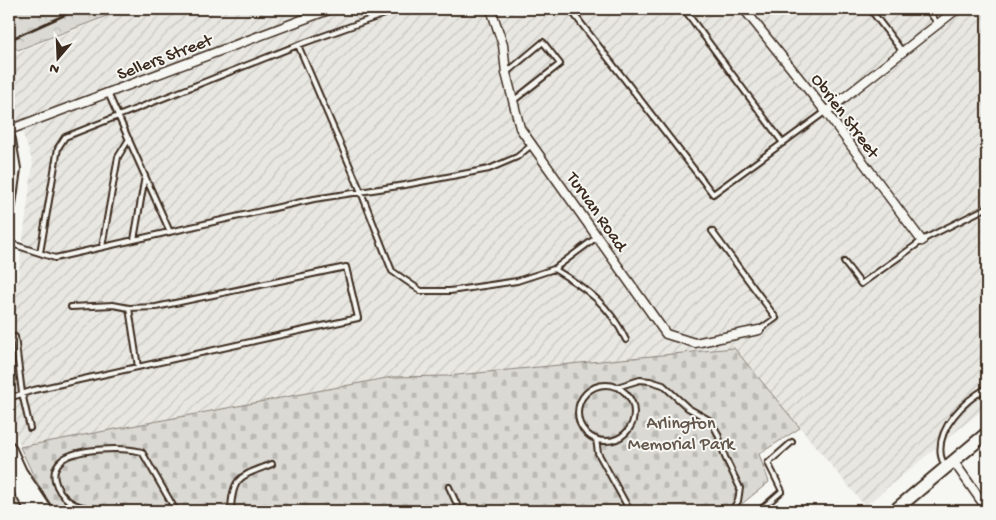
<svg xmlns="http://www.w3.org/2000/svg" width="996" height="520" viewBox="0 0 996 520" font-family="'Gochi Hand',sans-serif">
  <defs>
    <pattern id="industrial-furrows" width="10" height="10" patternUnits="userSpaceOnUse" patternTransform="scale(1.25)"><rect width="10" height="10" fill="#e8e7e2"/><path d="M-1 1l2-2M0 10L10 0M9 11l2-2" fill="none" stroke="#c8c6c1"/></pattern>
    <pattern id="forest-crowns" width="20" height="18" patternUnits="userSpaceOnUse" patternTransform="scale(1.25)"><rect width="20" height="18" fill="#dad9d3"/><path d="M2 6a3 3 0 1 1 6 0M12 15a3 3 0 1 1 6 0" fill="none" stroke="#bcbab5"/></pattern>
    <pattern id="cemetery-stones" width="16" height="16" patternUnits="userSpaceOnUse" patternTransform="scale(1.25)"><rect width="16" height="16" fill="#dad9d3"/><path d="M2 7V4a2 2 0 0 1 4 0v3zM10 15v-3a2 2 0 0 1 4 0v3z" fill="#bcbab5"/></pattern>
  </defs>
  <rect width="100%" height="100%" fill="#f6f6f2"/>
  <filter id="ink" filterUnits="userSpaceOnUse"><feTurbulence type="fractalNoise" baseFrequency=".02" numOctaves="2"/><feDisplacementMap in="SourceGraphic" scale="10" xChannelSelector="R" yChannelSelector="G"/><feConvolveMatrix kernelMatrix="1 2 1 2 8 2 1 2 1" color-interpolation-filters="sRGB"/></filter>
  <g filter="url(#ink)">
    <path fill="url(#industrial-furrows)" d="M125,9H987V406L865,506L734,348L447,376L392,377L20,447L10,408L9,345L33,163L18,120L9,103V56Z"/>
    <path fill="url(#forest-crowns)" stroke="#8a8278" d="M9,9H125L18,50L9,44Z"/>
    <path fill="url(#cemetery-stones)" stroke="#8a8278" d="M734,348L800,428L759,454L769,482L733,511H55L35,479L20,447L392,377L447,376Z
      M9,484L27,511H9Z"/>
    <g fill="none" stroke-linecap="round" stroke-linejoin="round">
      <g stroke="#3b2a1e" stroke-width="8">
        <path id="service" d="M570,9L713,194L825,112
          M684,9L783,143
          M870,9L902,51
          M927,9L938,24
          M298,45L361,192L392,271L421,291H450L517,281L554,269L597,237
          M506,73L543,42L560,64L513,101
          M108,93L170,232
          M712,231L776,318L759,330
          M134,240L145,176
          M9,243L55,258L314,199L405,185L489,169L517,157L533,144
          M102,247L118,157L129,139
          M40,253L58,148L65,137L298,45L399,9
          M844,262L861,284L926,238L986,208
          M554,269C586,288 610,305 626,340
          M129,308L138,367
          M15,337L22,393L30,428
          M578 413a28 28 0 1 1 56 0a28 28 0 1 1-56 0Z
          M617,387L640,380L650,381L663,385L688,408L711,421L718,434L725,457L740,488L738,501L731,511
          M9,398L34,390L358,318L346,267L156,307L129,308L113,305L71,307
          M596,439L598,453L630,511
          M945,467C944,464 942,460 941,456C936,428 965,400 987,388
          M449,487L460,511
          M102,511C92,509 78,508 69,501C56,491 47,471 63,459C79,448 123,447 142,452L176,511
          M231,511C232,475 242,476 272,464
          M759,511L782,491L768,463L792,442"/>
      </g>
      <g stroke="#3b2a1e" stroke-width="11">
        <path id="minor" d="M491,9L503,45L506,73L520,128L666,334L695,343L759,330
          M744,9L826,112L922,241
          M826,112L957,9
          M9,130L331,9
          M954,462L987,509"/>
      </g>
      <g stroke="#3b2a1e" stroke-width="15">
        <path id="secondary" d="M894,511L987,433"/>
      </g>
      <g stroke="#3b2a1e" stroke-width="16">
        <path id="primary" d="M9,140L14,169L9,205
          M9,448L20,472L46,511
          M9,473L33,511"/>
      </g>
      <use href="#service" stroke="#f6f6f2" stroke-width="4"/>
      <use href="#minor" stroke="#f6f6f2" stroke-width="8"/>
      <use href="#secondary" stroke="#f6f6f2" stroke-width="11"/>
      <use href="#primary" stroke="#f6f6f2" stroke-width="12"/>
      <path stroke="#3b2a1e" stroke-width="2.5" d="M9,40L78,9"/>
    </g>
  </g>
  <g text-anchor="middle" stroke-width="4" stroke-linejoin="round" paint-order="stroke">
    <g font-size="18" fill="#3b2a1e" stroke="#f6f6f2">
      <text transform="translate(164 56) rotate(-21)" y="6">Sellers Street</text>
      <text transform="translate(846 115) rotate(53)" y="6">Obrien Street</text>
      <text transform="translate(598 211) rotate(55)" y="6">Turvan Road</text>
    </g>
    <g font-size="18" fill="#63564b" stroke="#f6f6f2">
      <text x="681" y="428">Arlington<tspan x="681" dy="21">Memorial Park</tspan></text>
    </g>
  </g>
  <rect width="996" height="520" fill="none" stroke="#f6f6f2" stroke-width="30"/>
  <rect x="15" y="15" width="966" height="490" fill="none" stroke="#3b2a1e" stroke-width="2" filter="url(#ink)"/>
  <g transform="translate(58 58) rotate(199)" stroke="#f6f6f2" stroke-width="4" paint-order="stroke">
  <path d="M0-4L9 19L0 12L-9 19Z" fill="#3b2a1e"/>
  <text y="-8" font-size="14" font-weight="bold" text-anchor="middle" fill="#3b2a1e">N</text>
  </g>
</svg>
